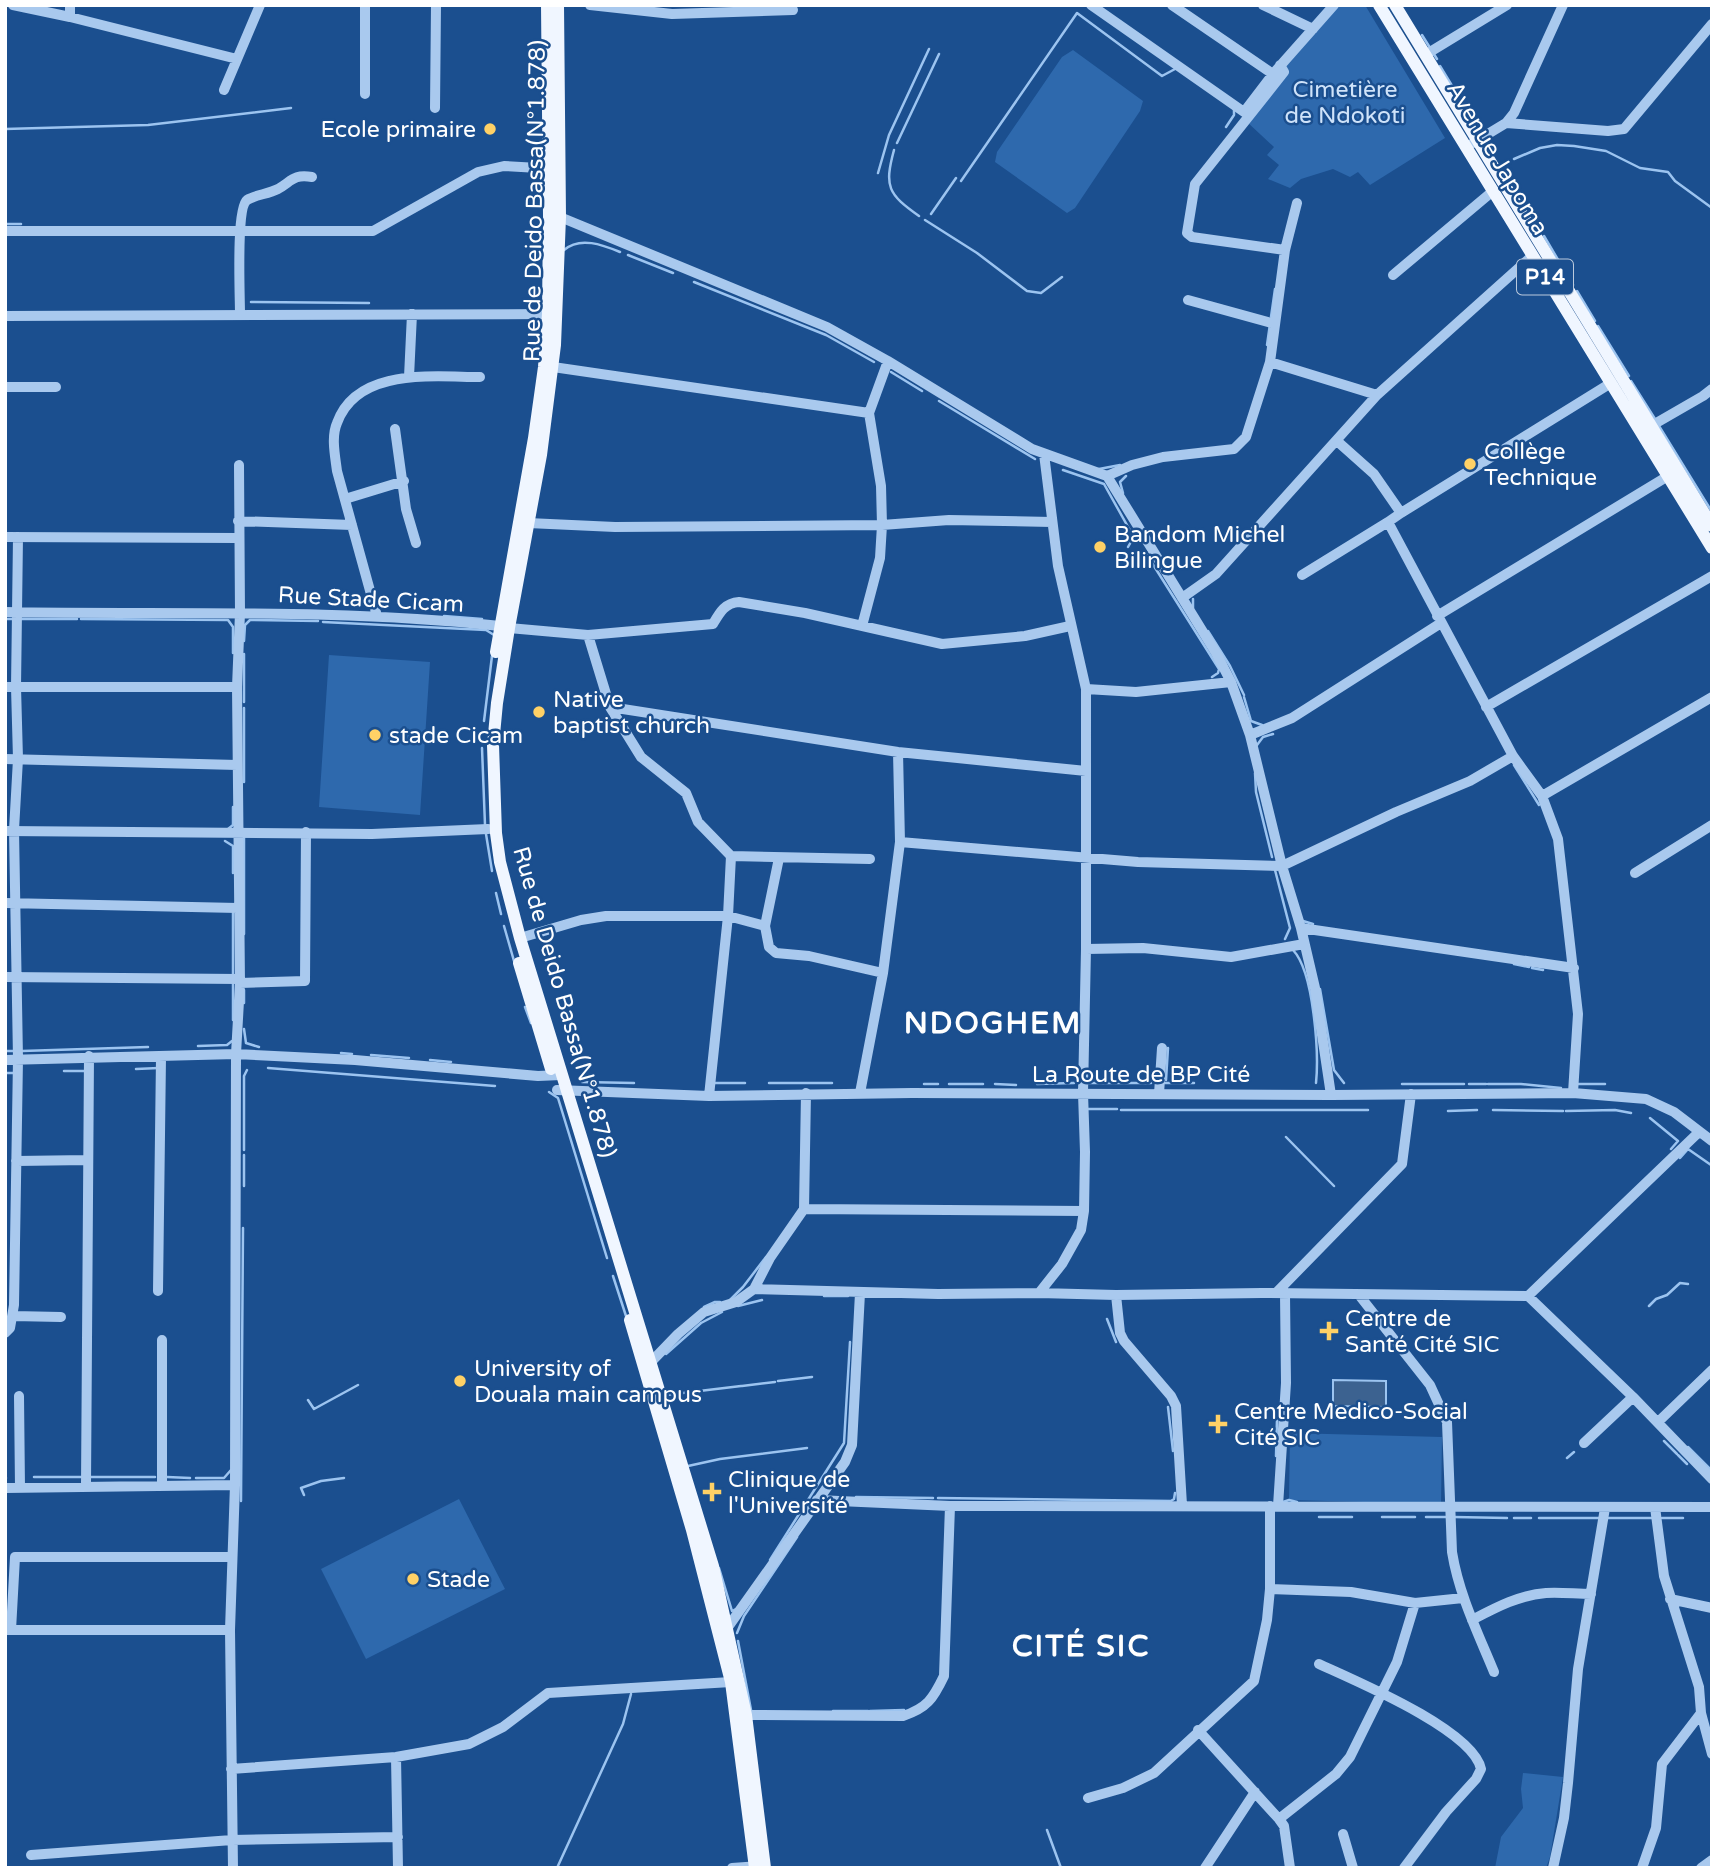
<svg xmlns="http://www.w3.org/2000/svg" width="1717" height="1873" viewBox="0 0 1717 1873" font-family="'Varela Round',sans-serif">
  <rect width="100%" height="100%" fill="#1b4f8f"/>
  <path fill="#2e69ad" d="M1339,5H1365L1445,138L1370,185L1358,172L1350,177L1333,169L1301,179L1290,188L1268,179L1279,165L1267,155L1274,147L1246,121L1281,69Z
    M1073,50L1143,101L1140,111L1075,208L1067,213L995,162L997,152L1062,57Z
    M329,655L430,662L420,815L319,807Z
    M1290,1433L1442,1437L1441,1504L1289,1500Z
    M459,1499L505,1589L366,1659L321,1569Z
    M1523,1773L1563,1777L1550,1857L1546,1868H1495L1501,1837L1523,1808L1521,1789Z"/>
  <path fill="#3c6290" stroke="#9cc4f0" stroke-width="2" d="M1333,1380L1386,1381V1407L1333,1406Z"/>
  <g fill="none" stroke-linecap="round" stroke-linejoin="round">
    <path stroke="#9cc4f0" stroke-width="2.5" d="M1422,35L1437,59
      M1440,66L1471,117
      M1226,127L1234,115V109
      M5,129L148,125L291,108
      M897,143L939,54
      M894,150C884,187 888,194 919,216
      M1514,159L1540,148L1557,145L1574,146L1606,151L1640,168L1668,172L1675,181L1712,208
      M878,173L889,135L929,49
      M961,181L1077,13L1162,76L1175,69
      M931,214L956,178
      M925,220L977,253L1027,291L1041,293L1062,277
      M5,224H21
      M1544,236L1573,285
      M564,250C580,236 603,245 620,252
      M628,255L673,273
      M694,282L826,335L874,362
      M1577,291L1595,321
      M251,302L369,303
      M1271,317L1275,289
      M1598,326L1629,376
      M1267,345L1270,324
      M891,372L922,391
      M1631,381L1655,419
      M939,401L1035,459
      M1659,426L1712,512
      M1099,469L1120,465
      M1063,470L1104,484L1132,534V540L1128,547
      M1123,493L1120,482L1126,476
      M1132,553L1134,556L1141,553L1147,555L1219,669L1218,673L1212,677
      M1193,599V608
      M444,616L482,619
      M5,619H14
      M21,619H77
      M81,619L228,620L233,627V653
      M323,622L486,630L494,635
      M1208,631L1230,666L1244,695
      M244,641L245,625L250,620L318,621
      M1244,697L1251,721L1262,725
      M244,702V654
      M244,708V782
      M484,721L492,656
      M1257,745L1263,737L1273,734
      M482,748L485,825
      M1514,765L1539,805
      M1255,773L1256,792L1272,857
      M228,829L233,825V807
      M486,834L492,871
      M225,841L233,846V873
      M1275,870L1290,928L1285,939
      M496,893L501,914
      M1303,921L1313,924
      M504,926L514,961
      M244,934V836
      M1293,950C1314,972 1319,1053 1316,1083
      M1514,964L1529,967
      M1532,968L1543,970
      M233,975V912
      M1320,989L1334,1070L1344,1083
      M244,1003V990
      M525,1007L531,1023
      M233,1020V981
      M244,1029L246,1043L259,1047
      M198,1046L227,1045L232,1041
      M5,1051H15
      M22,1051L148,1047
      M341,1053L352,1054
      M371,1055L409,1058
      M430,1060L451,1062
      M268,1068L495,1086
      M136,1069L159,1068
      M64,1071H85
      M5,1073H16
      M1166,1080L1168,1048
      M582,1082L634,1083
      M714,1083H745
      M769,1083H832
      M1086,1083H1151
      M1161,1083H1194
      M924,1084H938
      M949,1084H983
      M995,1084L1016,1085
      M1037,1084L1074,1083
      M1402,1084H1464
      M1469,1084H1486
      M1488,1084H1521L1561,1088
      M1577,1084H1605
      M549,1092L558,1098L607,1258
      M1086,1109H1117
      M1121,1110H1368
      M1493,1110L1563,1111
      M1448,1111L1477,1110
      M1566,1111L1615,1110L1631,1113
      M1650,1118L1678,1141L1671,1149
      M1286,1137L1334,1186
      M244,1150V1076L247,1070
      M1680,1158L1688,1149L1711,1165
      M244,1186V1155
      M613,1276L626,1316
      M824,1296H848
      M730,1300L743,1287L766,1257
      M738,1306L762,1300
      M1649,1306L1656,1299L1667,1295L1680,1283L1688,1284
      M704,1307L715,1302H720
      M1107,1319L1116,1342
      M666,1354L701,1323L722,1312
      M778,1381L812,1377
      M742,1386L775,1382
      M666,1395L741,1386
      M308,1400L314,1409L358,1385
      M1168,1407L1173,1451
      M1664,1441L1677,1454
      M1688,1447L1712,1471
      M1678,1455L1687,1464
      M1276,1456L1277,1419
      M1567,1458L1574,1452
      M688,1466L720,1459L807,1448
      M34,1477H81
      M88,1477H155
      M167,1477L190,1478
      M5,1478H6
      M196,1478H224L231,1470
      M304,1495L301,1488L321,1481L344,1478
      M856,1497L933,1498
      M938,1498L1171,1501L1174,1499L1175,1493
      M241,1501L243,1228
      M1283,1502L1289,1500L1297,1502
      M817,1509L831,1507
      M1319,1517H1352
      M1382,1517H1415
      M1426,1517H1447
      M1454,1517L1507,1518
      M1514,1518H1531
      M1539,1518H1601
      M1606,1518H1653
      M1662,1518H1683
      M770,1560L844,1443L850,1342
      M719,1568L732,1611L736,1609
      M737,1633L744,1616L797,1537
      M738,1641L751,1710
      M833,1711H868
      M870,1711L904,1710
      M1047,1830L1061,1868
      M557,1868L623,1724L631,1694"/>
    <path stroke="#a9c9ee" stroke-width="10" d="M13,5L70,17L237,59
      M70,5V17
      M590,5L672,14L793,10
      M1091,5L1244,112L1273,74L1334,5
      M1172,5L1273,74
      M1263,5L1313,29
      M1425,55L1507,5
      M1280,65L1284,72L1195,184L1187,233L1192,237L1285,250
      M224,90L260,5
      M365,94V5
      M435,108L436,5
      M1506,123L1608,131L1624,129L1712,24
      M1473,143L1506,123L1514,113L1563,5
      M553,216L560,217L827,327L888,361L1032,449L1107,476L1216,653L1231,682L1250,735L1282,866L1301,928L1315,988L1331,1095
      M5,231H373L478,172L504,166L556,169
      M1393,275L1493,191
      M1188,300L1275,324
      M240,314C240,297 236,208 247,200C255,195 268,194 278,189C292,181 293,174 312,177
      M5,316L548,314
      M1270,362L1377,395
      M553,367L869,413
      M409,377L412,314
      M5,387H56
      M1651,426L1703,396L1712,389
      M395,429L406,509L416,543
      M1337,441L1374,474L1401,513L1388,522L1513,756L1542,796L1558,839L1578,1014L1573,1093
      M1107,476L1132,465L1163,457L1234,449L1246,437L1270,362L1285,250L1297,203
      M345,499L404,481
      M1401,513L1611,383
      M238,521L352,525
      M528,523L615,527L882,525L949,520L1052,522
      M5,537L238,538
      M1302,575L1388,522
      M1182,598L1216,574L1377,395L1532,256
      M5,612C170,615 336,608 500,626
      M377,616L337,471C335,455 331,437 337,423C357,367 434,377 480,377
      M1437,616L1673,473
      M862,626L880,558L882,525L881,486L869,413L888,361
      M509,628L588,635L713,624C720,612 725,603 739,602L805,613L942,644L1025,636L1070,626
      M588,635L610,707L641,757L686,793L698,822L731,856L870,859
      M5,687H237
      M1086,689L1136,692L1231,682
      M610,707L898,752L1086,771
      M1486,707L1712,576
      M1250,735L1292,718L1441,623
      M5,759L237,765
      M1542,796L1712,697
      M5,831L372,834L488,829
      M900,842L1138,862L1282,866L1396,812L1470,781L1513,756
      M779,858L765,926L769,947L776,953L809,956L883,973
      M1635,873L1712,825
      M5,903L238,908
      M1301,928L1574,968
      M520,938L581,920L606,916H728L765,926
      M1086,949L1143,948L1231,957L1304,944
      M5,977L239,979
      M240,983L305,981L306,832
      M5,1060L236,1054L355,1060L538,1076L561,1075
      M557,1090L709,1096L912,1093L1331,1095L1573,1093L1646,1099L1674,1112L1712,1141
      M860,1093L883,973L900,842L898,752
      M1159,1094L1162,1048
      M709,1096L728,916L731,856
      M16,1161L88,1160
      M804,1209L1084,1211
      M754,1289L938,1294L1039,1293L1116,1295L1262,1293L1528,1296L1633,1397L1712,1479
      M158,1291L161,1057
      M1039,1293L1062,1264L1081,1230L1084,1211L1085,1152L1083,1093L1086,949V689L1058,566L1044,454
      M1276,1293L1402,1164L1411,1094
      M1116,1295L1120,1333L1124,1341L1171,1396L1176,1406L1182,1505
      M1359,1295L1430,1385L1447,1422L1452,1552C1459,1595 1478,1633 1494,1672
      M1528,1296L1699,1132
      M13,1316L61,1317
      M5,1333L10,1328L14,1305L18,1059L14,830L18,759L16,687L18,537
      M651,1362L678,1334L704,1312L736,1302L754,1289L770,1258L804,1209L806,1093
      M19,1396L20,1488
      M1658,1422L1712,1370
      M1584,1443L1633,1397
      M86,1485L89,1056
      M162,1485V1340
      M5,1488L235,1485
      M817,1500L950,1506L1712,1507
      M1278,1506L1286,1383L1285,1294
      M1655,1507L1664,1576L1699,1687L1701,1713L1712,1754
      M1270,1589L1351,1592L1415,1603L1463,1598
      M1670,1599L1712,1608
      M1472,1620C1495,1608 1519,1595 1546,1593C1561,1592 1576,1594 1591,1594
      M728,1627L845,1462L852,1445L860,1293
      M6,1630H230
      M11,1630L15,1557H232
      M1319,1664C1356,1681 1473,1730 1481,1769L1476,1779L1446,1812L1404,1868
      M746,1715L903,1716C927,1708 933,1699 944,1676L950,1506
      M1198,1730L1279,1819L1284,1826L1290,1868
      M396,1757L398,1868
      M231,1769L396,1757L469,1744L503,1727L548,1693L731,1682
      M1088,1798L1123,1788L1154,1773L1254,1681L1267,1620L1270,1589V1506
      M1279,1819L1336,1774L1350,1757L1397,1662L1415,1603
      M1343,1834L1353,1868
      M31,1855L232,1840L398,1837
      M233,1868L230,1630L235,1485L236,1054L240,983L237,687L240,613L239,465
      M732,1868L760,1866
      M1205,1868L1255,1792
      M1553,1868L1564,1818L1568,1783L1578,1669L1605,1508
      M1642,1868L1656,1828L1662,1764L1701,1713
      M1701,1868L1712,1860"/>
    <path stroke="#f0f6ff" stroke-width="12" d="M558,5L560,217L555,345L541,455L509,628L497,703L493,745L496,833L500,862L520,938L713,1566L746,1715L765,1868
      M1379,5L1712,548
      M1395,5L1712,526
      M496,652L534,438L544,367L548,314L549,216L547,5
      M519,963L551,1069
      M630,1320L692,1530L731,1682L755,1868"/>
  </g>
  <g fill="#ffd166" stroke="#1b4f8f" stroke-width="2.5">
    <circle cx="490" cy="129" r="7"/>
    <circle cx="1470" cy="464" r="7"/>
    <circle cx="1100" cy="547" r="7"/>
    <circle cx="539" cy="712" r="7"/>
    <circle cx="375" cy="735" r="7"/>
    <path d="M1325.5 1320.5h7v7h7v7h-7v7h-7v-7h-7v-7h7z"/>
    <circle cx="460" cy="1381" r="7"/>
    <path d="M1214.5 1413.5h7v7h7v7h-7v7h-7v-7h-7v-7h7z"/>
    <path d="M708.5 1481.5h7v7h7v7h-7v7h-7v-7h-7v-7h7z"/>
    <circle cx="413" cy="1579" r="7"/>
  </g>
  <g text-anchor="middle" stroke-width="5" stroke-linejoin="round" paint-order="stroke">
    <rect fill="#1b4f8f" stroke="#bbcadd" stroke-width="2" x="1517" y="259.5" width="56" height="35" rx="5"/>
    <g font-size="21" font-weight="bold" fill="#fff">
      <text x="1545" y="284">P14</text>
    </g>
    <g font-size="23" fill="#cfe3fa" stroke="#1b4f8f">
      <text x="1345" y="97">Cimetière<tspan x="1345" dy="26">de Ndokoti</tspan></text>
    </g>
    <g font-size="23" fill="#fff" stroke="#1b4f8f" text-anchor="start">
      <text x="476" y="137" text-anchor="end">Ecole primaire</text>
      <text x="1484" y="459">Collège<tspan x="1484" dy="26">Technique</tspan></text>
      <text x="1114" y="542">Bandom Michel<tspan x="1114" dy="26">Bilingue</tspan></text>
      <text x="553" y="707">Native<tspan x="553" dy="26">baptist church</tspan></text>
      <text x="389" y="743">stade Cicam</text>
      <text x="1345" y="1326">Centre de<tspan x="1345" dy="26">Santé Cité SIC</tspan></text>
      <text x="474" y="1376">University of<tspan x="474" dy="26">Douala main campus</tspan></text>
      <text x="1234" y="1419">Centre Medico-Social<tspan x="1234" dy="26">Cité SIC</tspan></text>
      <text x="728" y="1487">Clinique de<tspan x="728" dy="26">l'Université</tspan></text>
      <text x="427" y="1587">Stade</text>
    </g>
    <g font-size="23" fill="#fff" stroke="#1b4f8f">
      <text transform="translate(1498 158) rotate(59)" y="8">Avenue Japoma</text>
      <text transform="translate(534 201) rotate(-89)" y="8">Rue de Deido Bassa(N°1.878)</text>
      <text transform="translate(371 599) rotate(3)" y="8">Rue Stade Cicam</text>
      <text transform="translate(565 1002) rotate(74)" y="8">Rue de Deido Bassa(N°1.878)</text>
      <text x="1141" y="1082">La Route de BP Cité</text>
    </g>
    <g font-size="30" font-weight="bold" letter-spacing="2" fill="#fff" stroke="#1b4f8f">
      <text x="993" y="1033">NDOGHEM</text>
      <text x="1081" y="1656">CITÉ SIC</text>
    </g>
  </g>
  <rect width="1717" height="1873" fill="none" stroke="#ffffff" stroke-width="14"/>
</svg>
